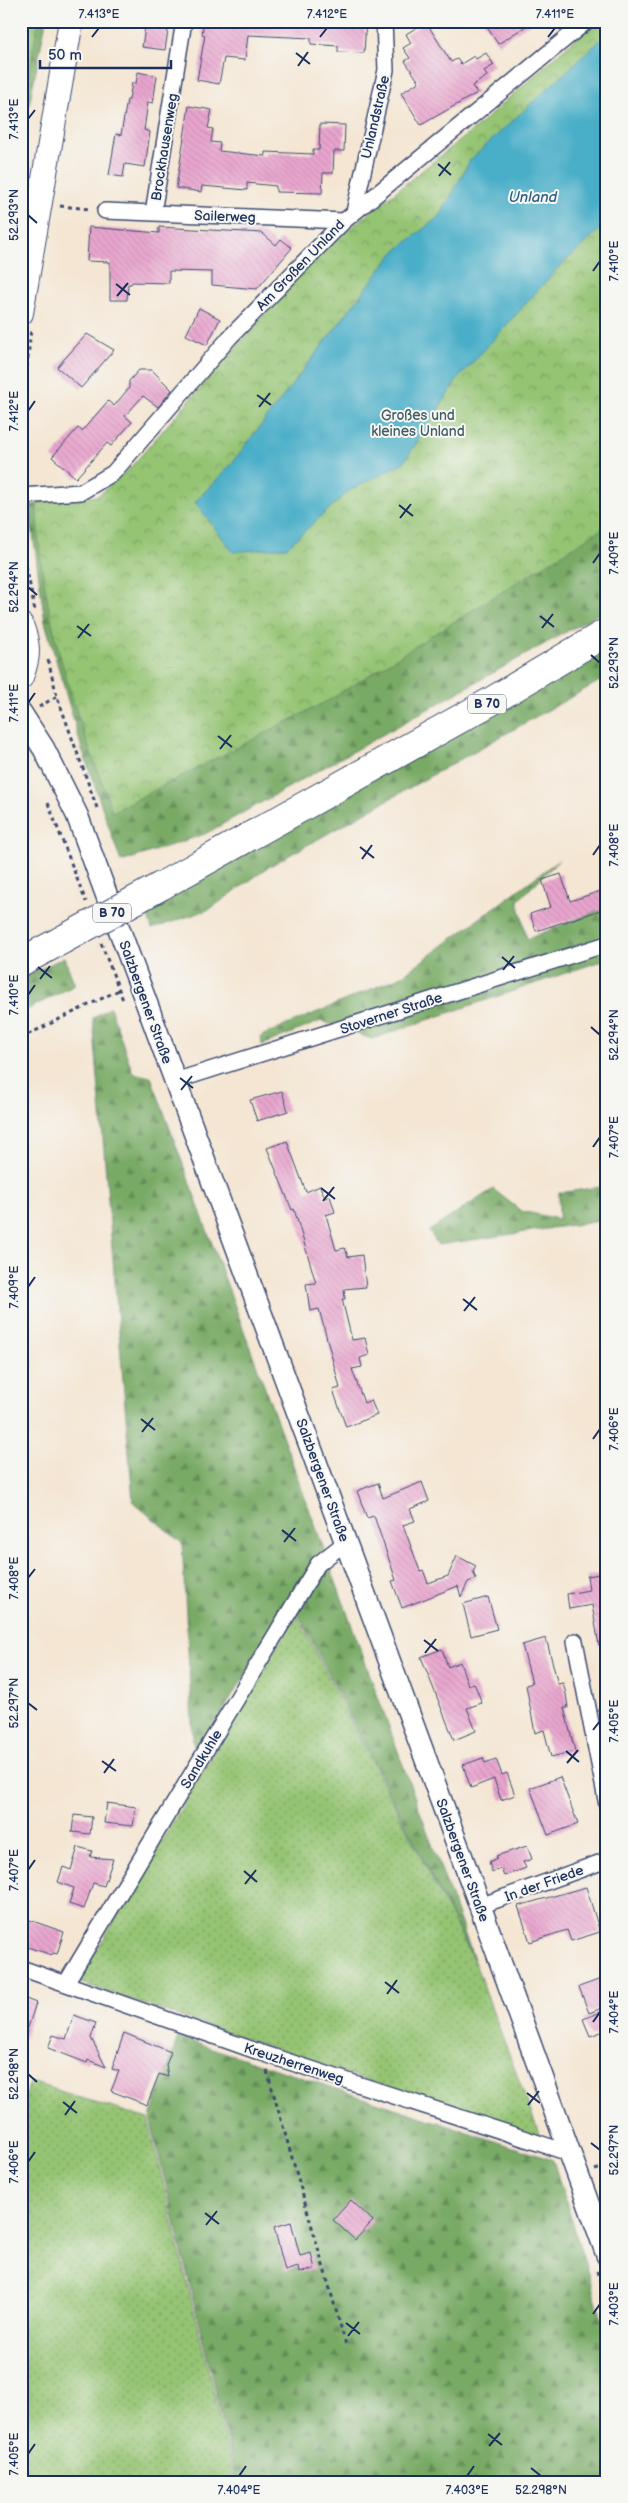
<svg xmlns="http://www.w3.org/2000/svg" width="628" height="2503" viewBox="0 0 628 2503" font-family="'Balsamiq Sans',sans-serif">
  <defs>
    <pattern id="grass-dots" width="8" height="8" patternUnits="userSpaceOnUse" patternTransform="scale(1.25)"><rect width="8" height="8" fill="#95c473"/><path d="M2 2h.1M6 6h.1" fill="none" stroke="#79a062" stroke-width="1.8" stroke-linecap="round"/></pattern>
    <pattern id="forest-firs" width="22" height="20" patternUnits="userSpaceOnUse" patternTransform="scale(1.25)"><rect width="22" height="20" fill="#78aa65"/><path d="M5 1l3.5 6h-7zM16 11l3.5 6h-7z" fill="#628b56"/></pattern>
    <pattern id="park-crowns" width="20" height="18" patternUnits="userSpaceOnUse" patternTransform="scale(1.25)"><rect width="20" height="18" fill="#95c473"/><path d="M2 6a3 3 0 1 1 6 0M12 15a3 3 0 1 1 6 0" fill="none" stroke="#79a062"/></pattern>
    <pattern id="building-back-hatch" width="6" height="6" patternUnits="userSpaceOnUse" patternTransform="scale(1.25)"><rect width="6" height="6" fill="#e9a5ce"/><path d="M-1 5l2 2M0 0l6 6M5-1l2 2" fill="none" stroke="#c78eb3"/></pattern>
  </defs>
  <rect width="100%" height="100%" fill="#f6f6f2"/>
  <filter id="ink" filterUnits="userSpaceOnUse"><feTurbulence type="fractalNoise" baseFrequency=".02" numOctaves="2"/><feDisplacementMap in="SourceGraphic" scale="10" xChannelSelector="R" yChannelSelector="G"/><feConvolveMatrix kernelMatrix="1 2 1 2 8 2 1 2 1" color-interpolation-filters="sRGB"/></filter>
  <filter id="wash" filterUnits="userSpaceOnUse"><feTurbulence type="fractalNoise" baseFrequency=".0096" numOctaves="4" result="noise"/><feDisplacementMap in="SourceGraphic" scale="20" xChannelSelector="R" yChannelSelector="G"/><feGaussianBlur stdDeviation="1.12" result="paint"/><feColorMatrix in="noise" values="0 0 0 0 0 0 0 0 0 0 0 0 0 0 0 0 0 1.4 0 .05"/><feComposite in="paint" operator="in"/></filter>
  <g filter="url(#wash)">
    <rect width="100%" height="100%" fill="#f4e6d3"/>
    <path fill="url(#grass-dots)" stroke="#587a68" d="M296,1614L474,1961L541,2139L78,1982Z
      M31,2082L148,2119L234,2478L240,2482H21V2101Z"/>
    <path fill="url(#forest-firs)" stroke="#4a6c62" d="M21,21H46L21,145Z
      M607,441V609L205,834L121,862L82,749L45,622L29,505L88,502Z
      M607,643V677L270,866L210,909L152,929L146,910Z
      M559,860L518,901L527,939L607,907V959L372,1039L321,1021L262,1045L261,1036L400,977Z
      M64,957L75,985L21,1013V979Z
      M110,1007L133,1073L151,1077L474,1959L291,1600L194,1759L182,1543L133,1502L93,1018Z
      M607,1186V1220L438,1245L429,1231L493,1189L521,1211L559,1219V1193Z
      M178,2037L553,2160L607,2335V2477L599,2482H243L236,2478L150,2118Z"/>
    <path fill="url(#park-crowns)" stroke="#587a68" d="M21,21H38L21,123Z
      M595,21H607V526L331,699L112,812C104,785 93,760 84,733C60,667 36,571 37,502L98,496L131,467L298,276L334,241L478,126Z"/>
    <path fill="#48aec8" stroke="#326e93" d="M607,34V223L556,270L457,380L404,462L349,491L287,547L233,552L195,502L229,467L393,253L441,215L470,160Z"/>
    <g id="blocks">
      <path fill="url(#building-back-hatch)" d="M146,21L169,24L165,50L142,47Z
        M204,21H366L364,53L338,52V46L311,44V38L248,35L245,60L224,58L219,84L197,80L205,35L202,34Z
        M483,21H534L498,44Z
        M426,22L451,62L457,59L461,64L474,56L476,59L486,53L494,65L484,71L487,76L472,86L477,93L421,125L401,93L419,82L405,61L410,58L403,48L411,43L406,34Z
        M138,72L157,76L153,103L148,102L144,130L150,132L145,167L125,164L123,177L109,175L116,134L121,135L127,100H129L132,83H136Z
        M189,106L212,110L208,128L213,129L211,142L220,143L219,151L265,156V152L313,154V150H319L320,124L345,125L344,151H334L333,173H323L322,193L276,192V186L247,183V190L202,186L201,192L176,188Z
        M89,227L159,233V227L262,233L276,245L281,239L292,248L257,289L212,285V272L169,271V283L132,282L131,284H128L127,300H110V262L87,261Z
        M199,308L220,319L207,345L186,335Z
        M87,334L114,350L81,388L57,367Z
        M139,370H152L172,390L158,407L143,396L125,416L132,422L111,446L107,443L76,478L52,457L78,428L82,431L108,401L114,406L129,388V381Z
        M561,874L570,901L607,889V908L536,931L530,914L551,907L542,880Z
        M282,1091L288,1111L257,1121L250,1100Z
        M287,1141L306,1192L320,1186L325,1198L330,1196L335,1212L326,1215L336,1250L345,1248L348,1257L362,1255L366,1287L344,1289L345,1299H342L352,1340L365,1338L369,1355L360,1358L362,1367L352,1369L364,1403L371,1400L377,1415L346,1427L333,1390L340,1388L319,1309L310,1311L306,1284L316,1283L294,1209L292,1210L267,1148Z
        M422,1482L429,1501L410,1509L415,1521L403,1525L420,1571L423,1570L428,1583L448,1576L457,1556L476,1566L473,1572L476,1579L468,1582L461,1597L458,1586L402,1608L392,1581L396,1580L374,1516L367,1518L357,1491L378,1483L383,1498Z
        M607,1573V1644L599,1645L592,1605L569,1609L567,1594L589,1590L587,1576Z
        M488,1597L497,1629L471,1636L463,1604Z
        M546,1638L558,1684L563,1683L566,1694L568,1708H564L575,1751L551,1757L544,1730L535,1733L526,1685L532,1683L522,1645Z
        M442,1649L448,1667L460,1662L468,1685L474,1683L482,1703L467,1708L476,1731L454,1740L421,1657Z
        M483,1758L485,1763L496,1759L502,1775L507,1773L515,1795L501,1800L494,1779L471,1788L463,1765Z
        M560,1777L578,1824L548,1835L530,1788Z
        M107,1803L136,1807L133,1826L104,1823Z
        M74,1815L92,1817L90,1834L72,1832Z
        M527,1846L532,1859L523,1862L526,1868L504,1876L501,1869L492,1872L489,1862L497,1858L496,1856Z
        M78,1847L92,1851L90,1857L113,1859L104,1886L93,1883L84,1909L69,1904L74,1888L58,1882L63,1867L71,1870Z
        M586,1887L600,1932L571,1941L567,1930L530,1942L518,1906Z
        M21,1917L64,1932L57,1954L53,1953L52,1955L21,1945Z
        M601,1979L607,1994V2006L589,2013L579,1987Z
        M21,1997L36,2003L24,2040L21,2039Z
        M601,2012L607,2030L590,2036L583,2019Z
        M74,2015L96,2023L91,2038L106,2067L88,2060L87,2063L48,2048L53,2035L66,2039Z
        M124,2033L171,2052L166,2065L168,2077L159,2074L147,2105L111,2091L119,2071L112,2069Z
        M351,2200L373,2221L355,2240L333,2220Z
        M291,2222L300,2256L311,2253L315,2269L299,2273L298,2267L285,2271L274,2227Z"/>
    </g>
  </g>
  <g filter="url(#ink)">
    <use href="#blocks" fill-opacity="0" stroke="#3c4a70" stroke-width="1"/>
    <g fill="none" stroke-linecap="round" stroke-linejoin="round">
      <g stroke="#3c4a70" stroke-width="18">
        <path id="street" d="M105,211L344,221
          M354,212L386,70L384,21
          M153,213L184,21
          M21,496L81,492L113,473L230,337L344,221L587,21
          M175,1081L607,944
          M575,1641L607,1805
          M480,1906L607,1860
          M21,1968L262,2053L569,2153
          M66,1983L318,1564L346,1542"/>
      </g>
      <g stroke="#3c4a70" stroke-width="24">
        <path id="secondary" d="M21,713L44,749L77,815L480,1906L607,2255"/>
      </g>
      <g stroke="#3c4a70" stroke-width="26">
        <path id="primary" d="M21,313L71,21
          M21,625C29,645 29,657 21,677"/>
      </g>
      <g stroke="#3c4a70" stroke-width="30">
        <path id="highway" d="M161,886L490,702L607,632
          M21,962L62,940"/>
      </g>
      <path stroke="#3c4a70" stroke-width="3" stroke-dasharray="4 4" stroke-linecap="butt" d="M60,206L90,209
        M21,423L31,329
        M22,511V545L35,611
        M48,660L57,696L97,808
        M39,707L57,696
        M48,803L86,902
        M101,943L123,1000
        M21,1038L119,990
        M267,2071L346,2345
        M595,2170L607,2166
        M597,2271L607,2303"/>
      <use href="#street" stroke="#fff" stroke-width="15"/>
      <use href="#secondary" stroke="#fff" stroke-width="21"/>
      <use href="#primary" stroke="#fff" stroke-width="24"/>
      <use href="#highway" stroke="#fff" stroke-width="28"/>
      <g stroke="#3c4a70" stroke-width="30" stroke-linecap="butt">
        <path id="highway-bridge" d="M62,940L161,886"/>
      </g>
      <use href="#highway-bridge" stroke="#fff" stroke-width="28"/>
    </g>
  </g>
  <path fill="none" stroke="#1b2f5e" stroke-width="2" d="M92,37L99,28M320,37L327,28M548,37L555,28M296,53L310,64M298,66L308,52M28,119L35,110M438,164L451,175M439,176L450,162M28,215L37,223M593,271L600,261M116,284L130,295M117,296L128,283M257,395L271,405M259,407L270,393M28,411L35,401M399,505L413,516M400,518L411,504M593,563L600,553M28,587L37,595M540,616L554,627M77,626L91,636M542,628L553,614M78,638L89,624M591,655L600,663M28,703L35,693M218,736L232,747M220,749L231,735M360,847L374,858M593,855L600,845M362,859L372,845M502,957L515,968M38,967L52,978M503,970L514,956M40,979L50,966M28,995L35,985M591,1027L600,1035M180,1078L193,1088M181,1090L192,1076M593,1147L600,1137M321,1188L335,1199M323,1201L334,1187M28,1287L35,1277M463,1299L477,1310M464,1311L475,1297M141,1419L155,1430M142,1432L153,1418M593,1439L600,1429M282,1530L296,1541M284,1542L295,1528M28,1578L35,1569M424,1640L438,1651M425,1653L436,1639M28,1703L37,1710M593,1730L600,1721M566,1751L579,1762M102,1761L116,1771M567,1763L578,1750M104,1773L114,1759M28,1870L35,1860M244,1871L257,1882M245,1884L256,1870M385,1982L399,1993M387,1994L397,1980M593,2022L600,2012M28,2074L37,2082M527,2093L540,2103M63,2102L77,2113M528,2105L539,2091M65,2115L75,2101M591,2143L600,2150M28,2162L35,2152M205,2213L219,2224M206,2225L217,2211M593,2314L600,2304M346,2323L360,2334M348,2336L359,2322M488,2434L502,2445M489,2446L500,2433M28,2454L35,2444M531,2468L541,2476M239,2476L246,2466M467,2476L474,2466"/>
  <g text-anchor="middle" stroke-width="4" stroke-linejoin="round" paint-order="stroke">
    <g fill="#f6f6f2" stroke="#5d6b8a" stroke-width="1">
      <rect x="468" y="694.5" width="38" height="19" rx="4"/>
      <rect x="93" y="903.5" width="38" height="19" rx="4"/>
    </g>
    <g font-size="12" font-weight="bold" fill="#1b2f5e">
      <text x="487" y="708">B 70</text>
      <text x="112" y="917">B 70</text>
    </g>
    <g font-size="14" fill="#1b2f5e" stroke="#f6f6f2">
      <text transform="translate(375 117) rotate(-77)" y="5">Unlandstraße</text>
      <text transform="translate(164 147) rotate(-81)" y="5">Brockhausenweg</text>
      <text transform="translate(225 216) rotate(2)" y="5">Sailerweg</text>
      <text transform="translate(300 265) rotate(-46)" y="5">Am Großen Unland</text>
      <text transform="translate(146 1002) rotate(70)" y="5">Salzbergener Straße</text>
      <text transform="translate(391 1013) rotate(-18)" y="5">Stoverner Straße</text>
      <text transform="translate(323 1480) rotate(70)" y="5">Salzbergener Straße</text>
      <text transform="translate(201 1759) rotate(-59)" y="5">Sandkuhle</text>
      <text transform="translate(463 1860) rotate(70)" y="5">Salzbergener Straße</text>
      <text transform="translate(544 1883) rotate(-20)" y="5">In der Friede</text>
      <text transform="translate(294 2063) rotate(18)" y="5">Kreuzherrenweg</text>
    </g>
    <g font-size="14" fill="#405c64" stroke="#f6f6f2">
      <text x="418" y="420">Großes und<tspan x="418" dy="16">kleines Unland</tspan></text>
    </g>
    <g font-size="15" font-style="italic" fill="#2b5b83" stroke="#f6f6f2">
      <text x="533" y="202">Unland</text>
    </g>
  </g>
  <rect width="628" height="2503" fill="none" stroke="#f6f6f2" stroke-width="55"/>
  <path d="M40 60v8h131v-8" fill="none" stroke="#1b2f5e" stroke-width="2.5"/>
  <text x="48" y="60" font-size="15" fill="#1b2f5e" stroke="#f6f6f2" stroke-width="4" paint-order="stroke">50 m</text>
  <rect x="28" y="28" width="572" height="2448" fill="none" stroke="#1b2f5e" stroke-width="2"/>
  <g font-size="12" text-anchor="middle" fill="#1b2f5e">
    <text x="99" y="18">7.413°E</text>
    <text x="327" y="18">7.412°E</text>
    <text x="555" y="18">7.411°E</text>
    <text transform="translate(14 119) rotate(-90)" y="4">7.413°E</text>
    <text transform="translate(14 215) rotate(-90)" y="4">52.293°N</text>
    <text transform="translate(614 261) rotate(-90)" y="4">7.410°E</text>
    <text transform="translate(14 411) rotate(-90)" y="4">7.412°E</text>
    <text transform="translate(614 553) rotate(-90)" y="4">7.409°E</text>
    <text transform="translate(14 587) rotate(-90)" y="4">52.294°N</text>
    <text transform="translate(614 663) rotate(-90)" y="4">52.293°N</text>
    <text transform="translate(14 703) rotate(-90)" y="4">7.411°E</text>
    <text transform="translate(614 845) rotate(-90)" y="4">7.408°E</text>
    <text transform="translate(14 995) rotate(-90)" y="4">7.410°E</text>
    <text transform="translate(614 1035) rotate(-90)" y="4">52.294°N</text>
    <text transform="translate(614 1137) rotate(-90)" y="4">7.407°E</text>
    <text transform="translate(14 1287) rotate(-90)" y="4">7.409°E</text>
    <text transform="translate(614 1429) rotate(-90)" y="4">7.406°E</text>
    <text transform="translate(14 1578) rotate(-90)" y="4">7.408°E</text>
    <text transform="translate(14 1703) rotate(-90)" y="4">52.297°N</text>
    <text transform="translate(614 1721) rotate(-90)" y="4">7.405°E</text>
    <text transform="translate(14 1870) rotate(-90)" y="4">7.407°E</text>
    <text transform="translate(614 2012) rotate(-90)" y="4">7.404°E</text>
    <text transform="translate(14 2074) rotate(-90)" y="4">52.298°N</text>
    <text transform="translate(614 2150) rotate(-90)" y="4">52.297°N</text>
    <text transform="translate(14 2162) rotate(-90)" y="4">7.406°E</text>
    <text transform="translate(614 2304) rotate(-90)" y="4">7.403°E</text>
    <text transform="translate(14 2454) rotate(-90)" y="4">7.405°E</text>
    <text x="239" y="2494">7.404°E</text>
    <text x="467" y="2494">7.403°E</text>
    <text x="541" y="2494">52.298°N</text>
  </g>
</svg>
